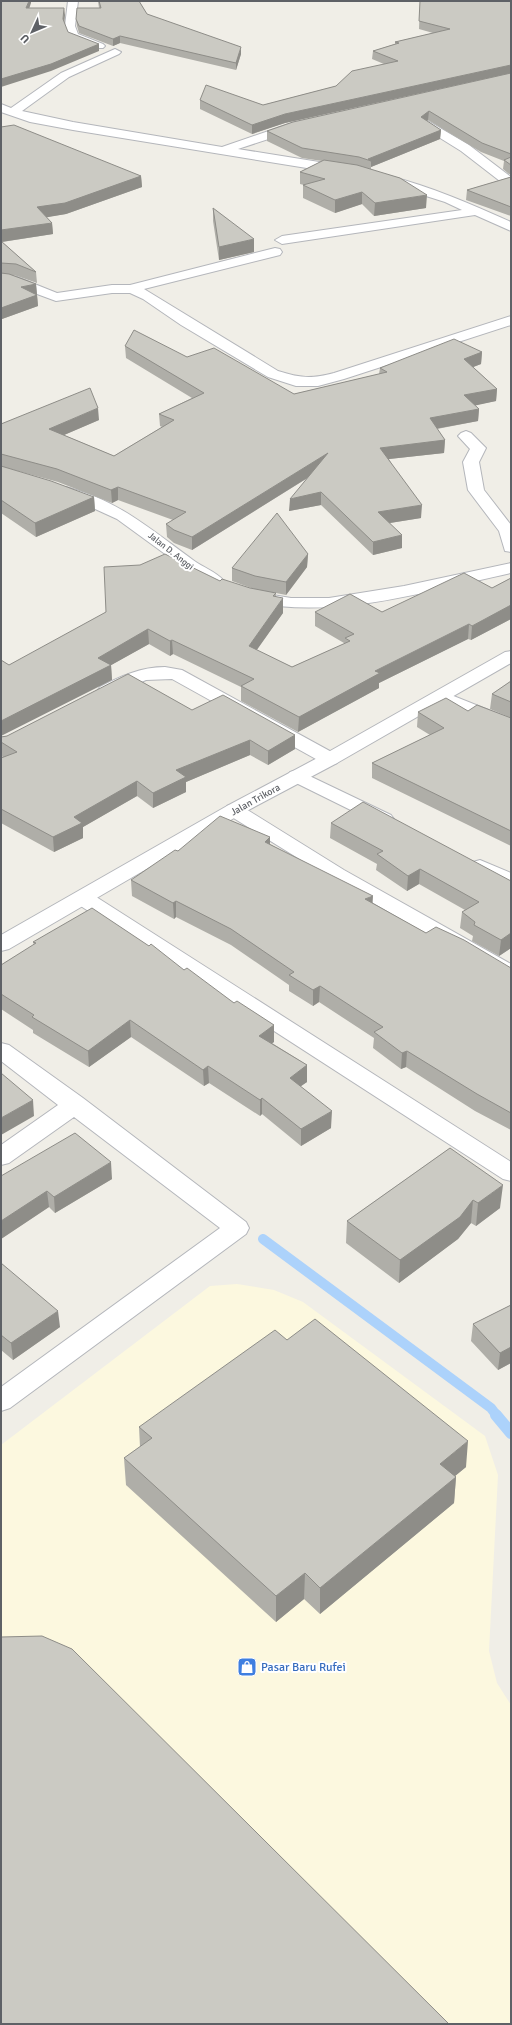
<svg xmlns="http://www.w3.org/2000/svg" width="512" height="2025" viewBox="0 0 512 2025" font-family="Signika,sans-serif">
  <rect width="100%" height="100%" fill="#f0eee7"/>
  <path fill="#fcf8df" d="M237,1284L274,1290L303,1302L485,1436L498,1475L489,1651L497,1683L511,1705V2024H1V1445L210,1286Z"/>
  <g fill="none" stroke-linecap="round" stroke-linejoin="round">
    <path stroke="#acd2fb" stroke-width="10" d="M263,1239L491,1408L497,1416"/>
    <path stroke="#acd2fb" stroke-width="12" d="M496,1415L511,1433"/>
    <g stroke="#b4b6bb" stroke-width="2">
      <path id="minor" d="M68,1H78L75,26L78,34L103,44L105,46L103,48H95L69,38L65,26Z
        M115,49L121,52L119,54L69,77L22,111L73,122L222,147L295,122L301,126L299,129L238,149L344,166L350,170L344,174L73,130L30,122L1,112V104L11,108L61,73Z
        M428,121L469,145L511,177V185H505L461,151L424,128L422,125Z
        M389,176C432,187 471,204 511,222V231L475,215L282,244L275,240L282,236L462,210L445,202L385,183L383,180L385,177Z
        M275,248L280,249L282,252L280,255L144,289L278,371C300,378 311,379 334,373L511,316V325L344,379L318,386H296L268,377L181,325L143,299L130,293H112L56,301L10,284L1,283V275L17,277L57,293L112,285H130Z
        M466,431L471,433L486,448L479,462L484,490L511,525V552L505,551L499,531L468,490L463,462L470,449L458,436L461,433Z
        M66,487C120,501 150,529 193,560C202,567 217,572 224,581L221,585L215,586L209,585L198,578L117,519L93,508L60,495L58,492L60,489Z
        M511,563V573C428,591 332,621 248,601L245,597L248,593L254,592L291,598H329L404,586Z
        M165,667L182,670L337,755L340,759L337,763L330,765L323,763L172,679L146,680L106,697L100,695L97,691L100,687C121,676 141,667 165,667Z
        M441,691L511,719V732L434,701L432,697L434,693Z
        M297,770L391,815L394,819L391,823L384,825L377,823L290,780L287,776L290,772Z
        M234,804L241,806L344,870L511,964V980L503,978L330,878L227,814L224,810L227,806Z
        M480,860L511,873V887L473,870L470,866L473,862Z
        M83,892L90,893L511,1162V1181L503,1179L76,903L73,898L76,893Z
        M1,1043L9,1045L83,1098L246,1222L249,1228L246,1234L10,1408L1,1411V1387L220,1228L74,1117L9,1163L1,1165V1145L58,1105L1,1061Z"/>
    </g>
    <g stroke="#b4b6bb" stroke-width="2">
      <path id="tertiary" d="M511,651V663L337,763L241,814L9,949L1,951V935L227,806L323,755L505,652Z"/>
    </g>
    <use href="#minor" fill="#fff" fill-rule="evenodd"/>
    <use href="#tertiary" fill="#fff" fill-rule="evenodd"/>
  </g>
  <path fill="#afaea8" d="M98,1H139L147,14L241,54L236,70L120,43L113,46L79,33L77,26L76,19L99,8Z
    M420,1H511V174H509L503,169L504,161L481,152L428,120L427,121L441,130L440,139L371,167V169L426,208L374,216L362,204L335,213L303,198V185H304L300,184V172L322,161L302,158L267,141V131L502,75L285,123L252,134L200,109V100L263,105L336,86L384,64L372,59L373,51L395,44V42L433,33L419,29Z
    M1,127L141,176L142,187L66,214L46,217L52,223L53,234L2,242L36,272L37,283L17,276L12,275L36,284L38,306L2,319Z
    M511,177V216L466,200L467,190Z
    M213,208L254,252L219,260L213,221Z
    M125,346L187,357L294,394L379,374L380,368L482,352L481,364L473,367L497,389L496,401L475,405L479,409L478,421L437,429L445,440L444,453L389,459L421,518L390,523L402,548L373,555L321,505L289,511L306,479L192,550L174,543L167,537L166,524L173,520L118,500L112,503L58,482L7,468L94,497L95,511L36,537L1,513V424L99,420L64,435L114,456L162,427L160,426L159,414L192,398L126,358Z
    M308,554L307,567L286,595L276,593V597L283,613L256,650L292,667L344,644V643L315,626V612H382L492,588L511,578V619L471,640L468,639L379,683V688L298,732L241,701V687L173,654L170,656L149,644L111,665L112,680L9,665L220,581L254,589L232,581V568Z
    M511,681V718L490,709L492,694Z
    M192,710L295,735V749L268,765L250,755L186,782V792L153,808L137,796L83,827V838L54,852L1,823V758L3,757L1,756V737Z
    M468,711L511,718V846L372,778V763L430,735L417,727L418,712Z
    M331,823L511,881V948L499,956L472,941L473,936L460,928L462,912L465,910L419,884L407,891L376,870L377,864L330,838Z
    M270,844L372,903L426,933L511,968V1130L475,1111L406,1067L401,1069L373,1048L374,1038L319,1002L313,1006L289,991V985L231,945L176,917L174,919L132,896L131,880L178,851Z
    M33,942L184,970L234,1003L274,1025V1042L272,1043L307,1065V1082L300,1086L331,1128L301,1146L262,1114L260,1116L209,1083L204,1086L131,1037L89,1067L33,1033V1030L1,1009V965L34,945Z
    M450,1148L500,1208L476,1226L471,1223L458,1239L399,1283L346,1243L347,1221Z
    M1,1176L112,1179L55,1213L49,1207L1,1239Z
    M1,1263L60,1327L13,1360L1,1350Z
    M511,1305V1363L498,1370L471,1341L473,1324Z
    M287,1340L466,1467L455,1476L456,1477L454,1503L320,1614L304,1599L276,1622L126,1485L124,1458L140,1447L139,1427Z"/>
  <path fill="#8e8d88" d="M29,1H31V3L27,15L26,8Z
    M64,8L65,15L64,26L63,19Z
    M120,36V43L113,46V39Z
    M99,44V51L51,71L1,87V79Z
    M241,47V54L236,70V63Z
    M511,65V73L285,123L252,134V125L285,114Z
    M429,111L428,120L421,125V117Z
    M441,130L440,139L371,167V161L368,159Z
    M141,176L142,187L66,214L37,219V207Z
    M362,192V204L335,213V200Z
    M427,195L426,208L374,216L375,203Z
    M52,223L53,234L1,242V230Z
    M254,239V252L219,260V247Z
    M36,284L38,306L2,319L1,308L21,287Z
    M482,352L481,364L463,371L464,359Z
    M497,389L496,401L464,408V395Z
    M98,408L99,420L50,441L49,429Z
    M479,409L478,421L429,430L430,418Z
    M445,440L444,453L380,460V448Z
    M328,453V465L192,550V537Z
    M118,487V500L112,503L111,490Z
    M321,492V505L289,511L290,499Z
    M94,497L95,511L36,537L35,523Z
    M422,505L421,518L377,525L378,512Z
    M402,535V548L373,555V542Z
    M308,554L307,567L286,595V582Z
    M283,598V613L249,661V646Z
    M511,605V619L471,640L472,626Z
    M469,624L468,639L379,683V688L298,732L299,717L375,671Z
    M148,629L149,644L106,668L111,665L112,680L1,736V721L98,658Z
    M172,640L173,654L170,656V641Z
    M295,735V749L268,765V751Z
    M250,740V755L186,782V792L153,808V793L176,770Z
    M137,781V796L83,827V838L54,852L53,837L74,817Z
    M270,837V853L265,842Z
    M420,869L419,884L407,891L408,876Z
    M373,896L372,912L365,899Z
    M176,901V917L174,919L173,903Z
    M511,933V948L499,956L501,940Z
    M320,986L319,1002L313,1006V990Z
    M130,1020L131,1037L89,1067L88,1051Z
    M274,1025V1042L259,1052V1036Z
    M407,1051L406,1067L401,1069L402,1053Z
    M307,1065V1082L290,1094V1078Z
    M208,1066L209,1083L204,1086L203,1070Z
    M262,1098V1114L260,1116V1100Z
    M33,1100L34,1116L1,1135V1118Z
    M332,1111L331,1128L301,1146V1129Z
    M111,1162L112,1179L55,1213L54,1197Z
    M503,1185L500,1208L476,1226L478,1203Z
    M47,1191L49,1207L1,1239V1221Z
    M473,1200L471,1223L458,1239L399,1283L400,1260Z
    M58,1311L60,1327L13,1360L11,1343Z
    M511,1347V1363L498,1370L500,1353Z
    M468,1441L466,1467L438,1490L440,1464Z
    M456,1477L454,1503L320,1614V1588Z
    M305,1573L304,1599L276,1622V1596Z"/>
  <path fill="#cbcac3" stroke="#8e8d88" d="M1,1H29L26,8H64L63,19L68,32L99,44L51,64L1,79Z
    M99,1H139L147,14L241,47L236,63L120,36L113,39L79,26L76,19L77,8H101Z
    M420,1H511V65L285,114L252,125L200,100L206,85L263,105L336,86L352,71L398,61L373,51L399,43L395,42L450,29L419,21Z
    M511,73V154L482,143L429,111L421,117L441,130L368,159L371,161L359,157L302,148L267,131L293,122Z
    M14,125L141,176L65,203L37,207L52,223L1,230V127Z
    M511,157V165L504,160Z
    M324,160L357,165L400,178L427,195L375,203L362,192L335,200L303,185L325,179L300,172Z
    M511,177V207L467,190Z
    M213,208L254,239L219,247Z
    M1,241L36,272L16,264L1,263Z
    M1,273L9,274L36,284L21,287L37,295L1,308Z
    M134,330L187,357L214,348L294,394L387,372L380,368L454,339L482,352L464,359L497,389L464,395L479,409L430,418L445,440L380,448L422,505L378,512L402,535L373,542L321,492L290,499L328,453L192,537L174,530L166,524L186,512L118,487L111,490L57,469L1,454V424L90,388L98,408L49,429L114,456L174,420L159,414L204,393L125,346Z
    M1,466L51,481L94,497L35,523L1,500Z
    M277,513L308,554L286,582L255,576L232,568Z
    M165,554L220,581L222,579L250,588L276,593L273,596L283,598L249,646L292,667L350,641L345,638L354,634L315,612L350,594L382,612L464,573L492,588L511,578V605L472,626L469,624L375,671L380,673L299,717L241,686L254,679L172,640L170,641L148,629L98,658L111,665L1,721V660L9,665L106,612L104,567L140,565Z
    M128,674L192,710L223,695L295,735L268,751L250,740L176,770L186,777L153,793L137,781L74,817L82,823L53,837L1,809V758L17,752L1,742V737L7,736Z
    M511,681V702L492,694Z
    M446,698L468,711L477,705L511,718V831L372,763L444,728L418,712Z
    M363,802L511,881V933L501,940L474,925L475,922L462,912L479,902L420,869L408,876L377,854L383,851L331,823Z
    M220,816L270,837L265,842L373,896L365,899L426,933L436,927L464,940L511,968V1113L477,1094L407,1051L402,1053L374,1032L383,1027L320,986L313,990L289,975L294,972L231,929L176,901L173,903L131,880L175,850L178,851Z
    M92,908L149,946L151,944L184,970L187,968L234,1003L237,1001L274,1025L259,1036L307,1065L290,1078L332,1111L301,1129L262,1098L260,1100L208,1066L203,1070L130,1020L88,1051L32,1017L34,1015L1,994V965L36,943L33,942Z
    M1,1073L33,1100L1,1118Z
    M75,1133L111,1162L54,1197L47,1191L1,1221V1176Z
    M450,1148L503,1185L478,1203L473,1200L460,1217L400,1260L347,1221Z
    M1,1263L58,1311L11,1343L1,1335Z
    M511,1305V1347L500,1353L473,1324Z
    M315,1319L468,1441L440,1464L456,1477L320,1588L305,1573L276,1596L124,1458L152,1438L139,1427L275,1330L287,1340Z
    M42,1636L72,1649L449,2024H1V1637Z"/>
  <defs>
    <g id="shop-square" transform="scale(1)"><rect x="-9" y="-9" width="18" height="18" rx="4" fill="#3f7fe0" stroke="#fff"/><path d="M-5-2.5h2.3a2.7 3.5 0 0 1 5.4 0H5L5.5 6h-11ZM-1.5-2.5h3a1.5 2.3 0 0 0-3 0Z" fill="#fff"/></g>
  </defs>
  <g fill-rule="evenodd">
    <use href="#shop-square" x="247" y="1667"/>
  </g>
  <g text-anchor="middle" stroke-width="4" stroke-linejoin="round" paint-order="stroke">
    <g font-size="9" fill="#5e6166" stroke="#fff">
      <text transform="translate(171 551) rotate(38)" y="3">Jalan D. Anggi</text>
    </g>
    <g font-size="10" fill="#5e6166" stroke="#fff">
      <text transform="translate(255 799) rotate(-29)" y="4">Jalan Trikora</text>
    </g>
    <g font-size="12" fill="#366cbe" stroke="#fff" text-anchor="start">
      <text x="261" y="1671">Pasar Baru Rufei</text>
    </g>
  </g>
  <rect width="512" height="2025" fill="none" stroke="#5e6166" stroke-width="4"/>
  <g transform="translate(32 32) rotate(226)" stroke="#ffffff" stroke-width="3" paint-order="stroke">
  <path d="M0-3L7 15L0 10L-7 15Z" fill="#5e6166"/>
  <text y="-6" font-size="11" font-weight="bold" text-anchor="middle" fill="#5e6166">U</text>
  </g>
</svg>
